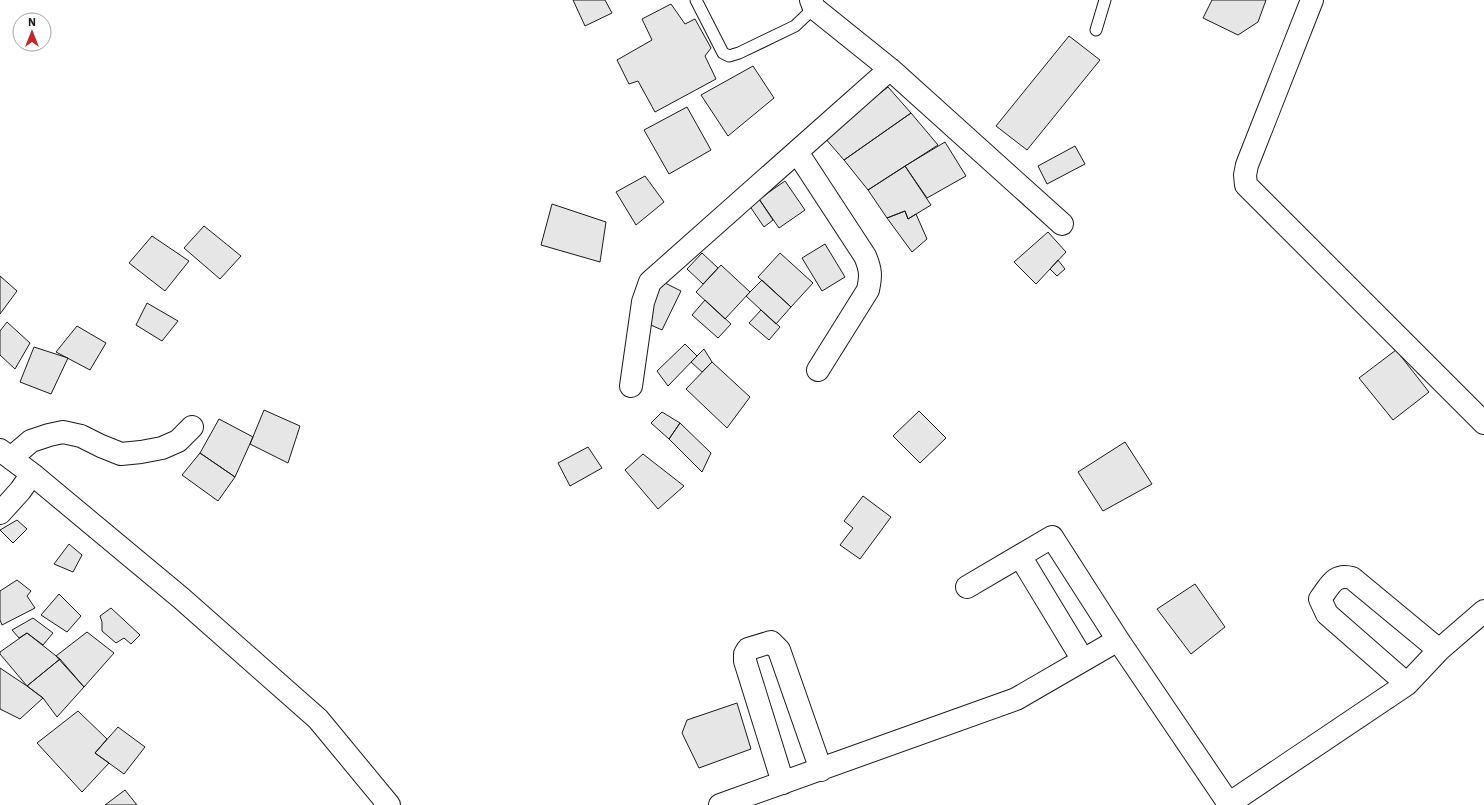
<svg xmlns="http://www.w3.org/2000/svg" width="1484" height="805" viewBox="0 0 1484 805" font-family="'IBM Plex Sans',sans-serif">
  <rect width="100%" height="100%" fill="#fff"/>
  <path fill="#e6e6e6" stroke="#1a1a1a" d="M573,0H605L612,13L585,26Z
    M1212,0H1266L1258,22L1238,35L1203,18Z
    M671,4L685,24L695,19L711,48L705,56L716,79L655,112L638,81L629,84L617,60L652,40L642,19Z
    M1069,36L1100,60L1027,150L996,126Z
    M753,66L774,98L728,136L701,95Z
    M888,87L911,113L844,160L824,137Z
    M687,107L711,150L669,174L644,130Z
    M911,113L938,145L868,190L844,160Z
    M945,142L966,176L927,198L905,166Z
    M1075,146L1085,164L1047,184L1038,166Z
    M905,166L931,205L908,219L905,211L887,218L868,190Z
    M645,176L664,202L636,225L616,192Z
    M785,181L805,210L779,228L759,199Z
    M759,199L773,220L764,227L749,205Z
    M552,204L606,222L600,262L541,245Z
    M905,211L908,219L916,214L927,239L912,252L887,218Z
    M204,226L241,256L220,279L184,248Z
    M1048,232L1066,252L1036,284L1014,262Z
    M152,236L189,261L165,291L129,263Z
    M825,244L845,277L822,291L802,258Z
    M702,253L718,268L703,284L687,269Z
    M780,253L813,283L791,307L758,277Z
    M1058,260L1065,269L1057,276L1050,269Z
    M721,265L750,292L725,319L696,292Z
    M0,276L17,291L0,314Z
    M762,280L791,307L776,324L746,296Z
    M661,281L681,291L662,330L642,321Z
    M705,300L731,324L718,338L692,315Z
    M147,303L178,321L162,341L136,325Z
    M761,310L780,327L769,340L749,323Z
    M7,322L30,343L15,369L0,355V331Z
    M77,326L106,343L90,370L56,352Z
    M685,344L697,356L668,386L657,371Z
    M34,347L68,358L51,394L20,382Z
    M704,349L712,362L702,372L691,362Z
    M1396,350L1429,392L1393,420L1359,378Z
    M712,362L750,397L727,428L686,389Z
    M264,410L300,426L288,463L250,444Z
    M919,411L946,438L920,463L893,436Z
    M662,412L680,423L669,439L651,423Z
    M219,419L253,437L235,477L200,453Z
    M680,423L711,453L702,472L669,439Z
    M1125,442L1152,484L1103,511L1078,472Z
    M588,447L602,468L570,486L558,463Z
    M200,453L235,477L218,501L182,475Z
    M643,454L684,486L658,509L625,470Z
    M863,496L891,517L860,559L840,545L853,528L844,521Z
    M17,520L27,529L13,543L0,530Z
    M69,544L82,555L73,572L54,564Z
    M17,580L31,591L27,596L35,608L2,625L0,620V591Z
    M1195,584L1225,627L1191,654L1157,609Z
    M59,594L81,616L67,632L41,615Z
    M111,608L140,635L131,644L124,638L116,643L102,631V622L100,616Z
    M33,618L53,633L43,645L27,633L19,638L12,630Z
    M87,632L114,653L84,687L56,656Z
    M27,633L60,659L27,686L0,654V652Z
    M60,659L84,687L57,717L43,698L27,686Z
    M0,668L27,686L43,698L20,719L0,709Z
    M737,703L751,749L699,768L682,733L687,720Z
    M78,711L107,739L95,753L109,763L82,792L37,743Z
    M118,727L145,747L124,774L95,753Z
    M125,790L137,805H105Z"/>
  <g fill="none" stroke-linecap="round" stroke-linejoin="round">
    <g stroke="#1a1a1a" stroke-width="13">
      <path id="lane" d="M696,0L723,53L729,56L739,53L795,26L814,8
        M1096,30L1105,0"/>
    </g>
    <g stroke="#1a1a1a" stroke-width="24">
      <path id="street" d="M811,0L814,8L890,69L1062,224
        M1312,0L1247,165L1245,175L1246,185L1484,423
        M797,152L865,256C871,270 871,276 868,290L818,370
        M631,386L643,302L650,282L890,69
        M0,450L32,474L181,598L318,719L389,805
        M11,458L31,441L49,435L63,432L81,436L101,446L121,454L141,452L162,448L178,441L192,427
        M0,513L20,491L32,474
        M1020,556L1083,660
        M967,587L1052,537L1118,640L1229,804
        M1407,684L1327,614L1320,599C1330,586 1334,573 1352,578L1439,650
        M783,783L745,661V654L748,649L771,642L779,650L821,770
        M720,805L1016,699L1118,640
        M1227,805L1407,684L1439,650L1484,611"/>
    </g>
    <use href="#lane" stroke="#fff" stroke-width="11"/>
    <use href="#street" stroke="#fff" stroke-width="22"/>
  </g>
  <g transform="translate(32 32)"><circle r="19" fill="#ffffff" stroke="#a3a3a3"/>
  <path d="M0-3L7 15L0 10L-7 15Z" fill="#c62828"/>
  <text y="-6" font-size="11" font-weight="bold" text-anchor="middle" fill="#1a1a1a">N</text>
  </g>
</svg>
